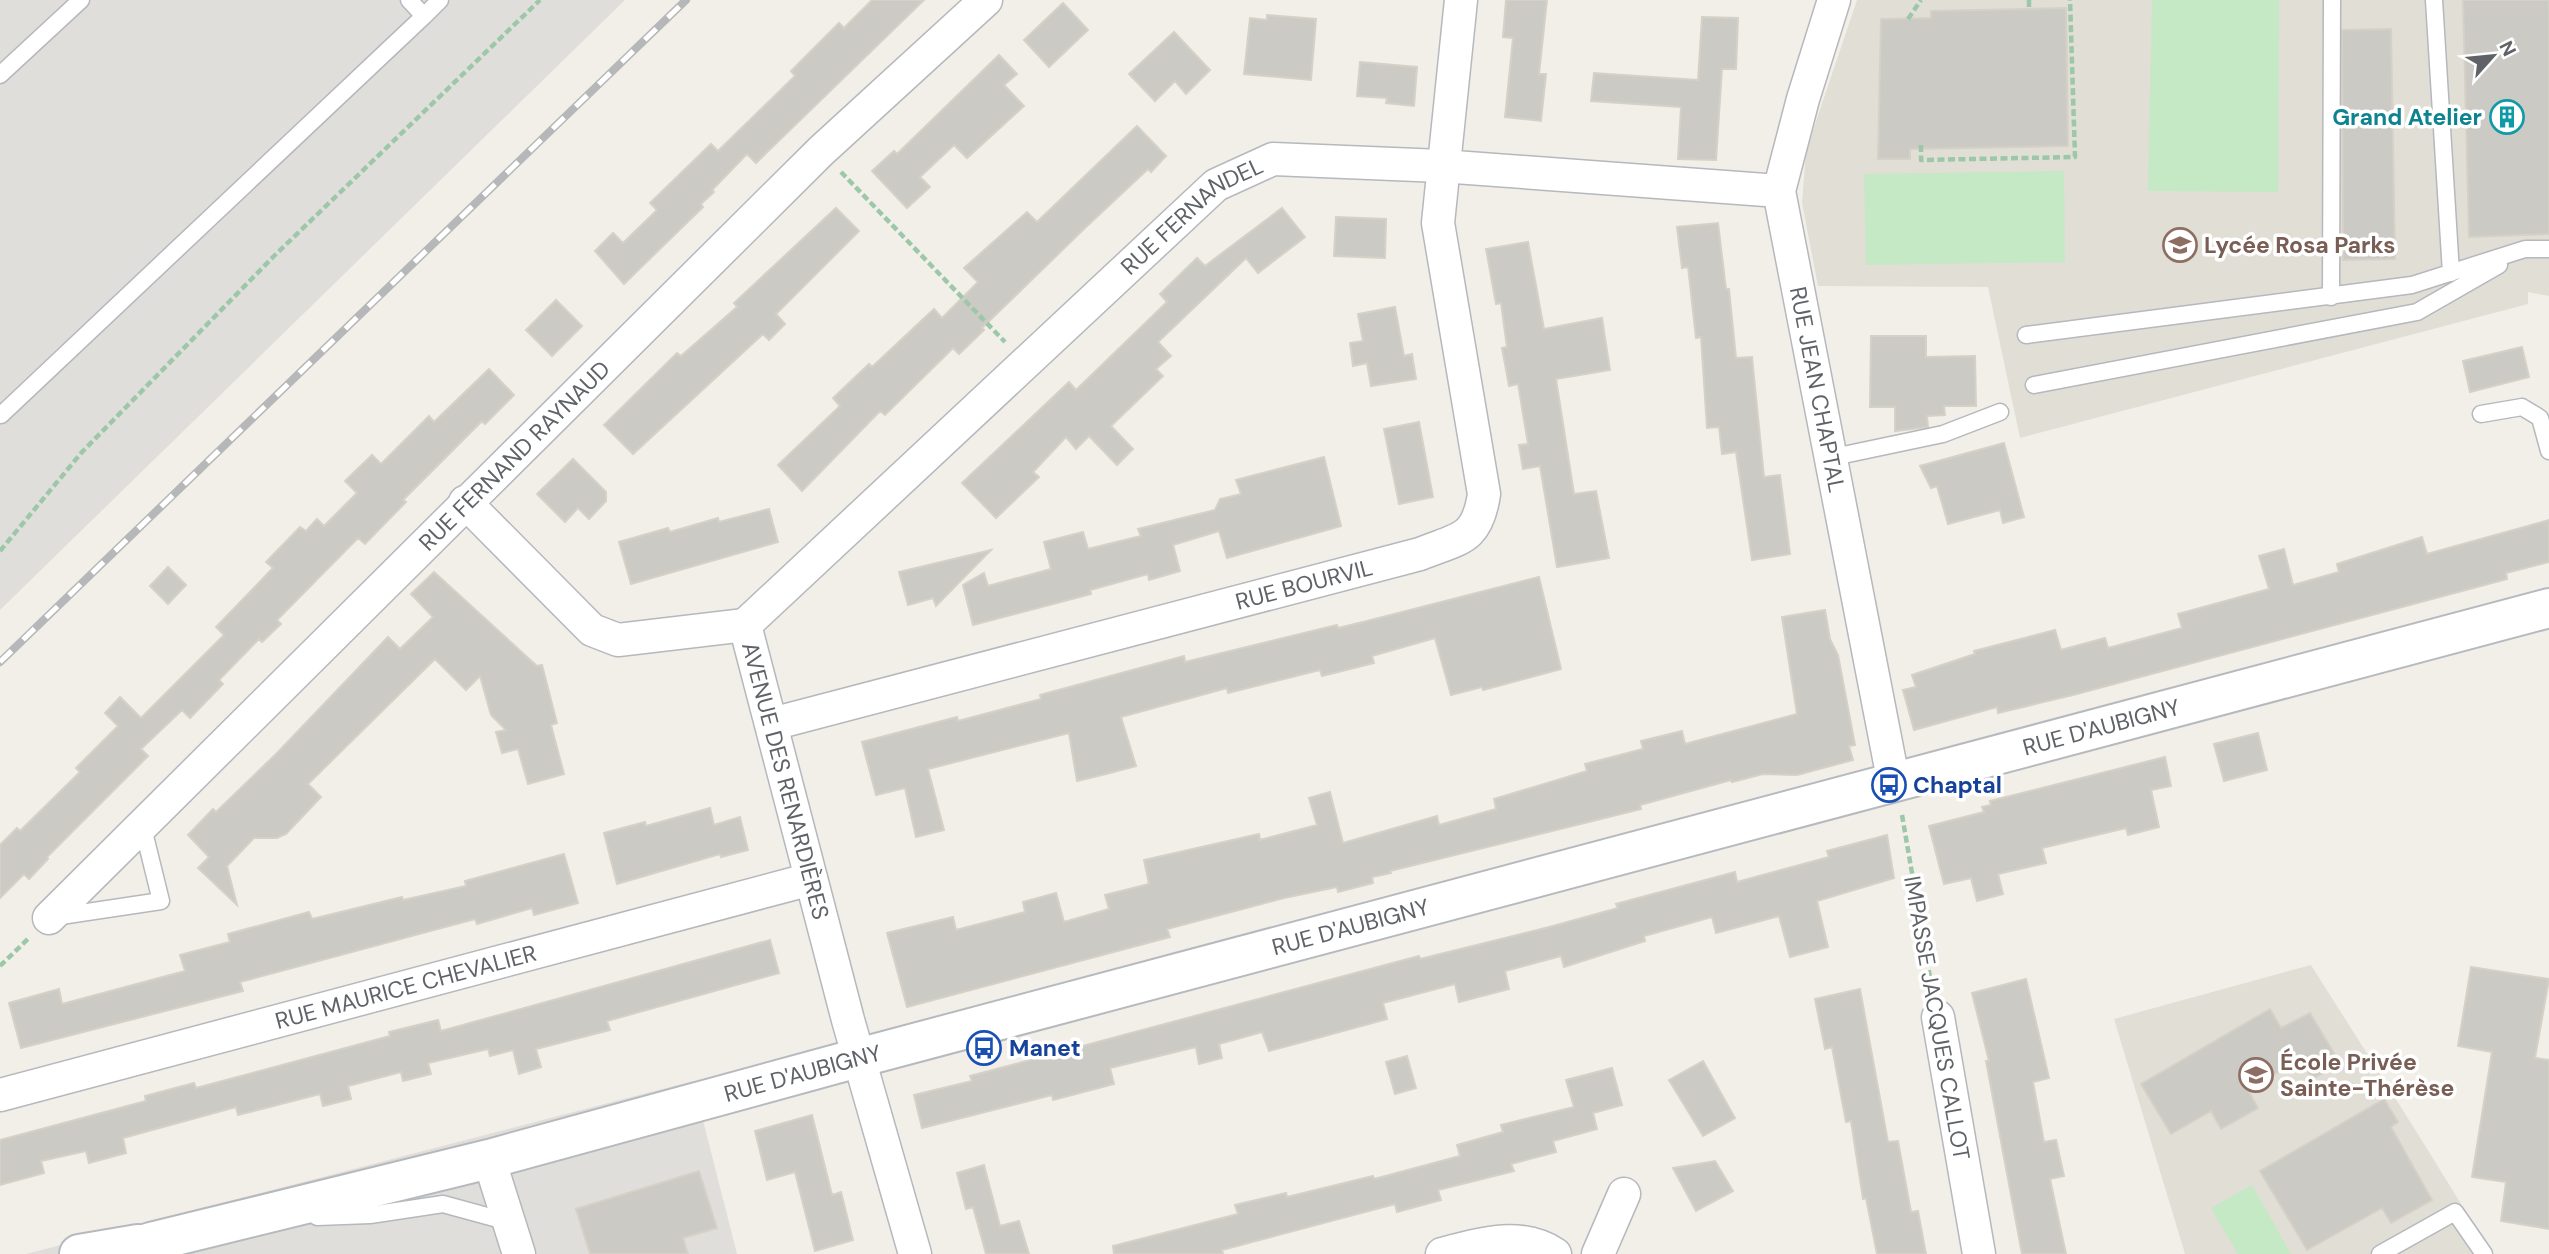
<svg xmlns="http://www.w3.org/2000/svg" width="2549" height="1254" viewBox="0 0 2549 1254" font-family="'DM Sans',sans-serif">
  <rect width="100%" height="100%" fill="#f1efe8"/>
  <path fill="#e0deda" d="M0,0H625L0,610Z
    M693,1081L737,1254H26Z"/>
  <path fill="#e1ded6" d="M1857,0H2549V296L2528,292V304L2020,438L1988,287L1818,286L1802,203L1806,151Z
    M2311,965L2416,1131L2492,1254H2185L2114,1019Z"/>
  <path fill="#c5e8c5" d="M2152,0H2279L2278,192L2148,191Z
    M2064,171L2065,262L1866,265L1864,174Z
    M2252,1185L2291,1254H2238L2211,1208Z"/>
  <path fill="#cccac5" stroke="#d6d1c6" stroke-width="2" d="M872,0H924L756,163L747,154L712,190L714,192L701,204L703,207L624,284L595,251L613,233L623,243L657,210L650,203L711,144L718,151L795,76L791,71L839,23L844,28Z
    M1506,0H1547L1539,74H1546L1541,121L1505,117L1513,38L1503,37Z
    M2463,0H2549V234L2469,237Z
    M1063,3L1088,30L1049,67L1024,40Z
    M2066,8L2068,146L1910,149V159H1878L1881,19L1931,18V11Z
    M1267,15L1316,19L1311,80L1244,74L1250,18L1267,20Z
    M1702,17L1738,18L1736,69H1722L1716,160L1678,159L1681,107L1591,101L1594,73L1698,80Z
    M2391,29L2395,259L2343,260L2342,30Z
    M1174,32L1210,70L1186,94L1175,81L1155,101L1129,74Z
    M999,55L1017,74L1004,85L1024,106L967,158L954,145L920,177L930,187L907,208L872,171L894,151L897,154Z
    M1360,62L1417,67L1414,106L1386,103L1387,98L1357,96Z
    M1137,126L1166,156L1151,172L1148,169L1085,228L982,328L984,330L959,354L953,348L885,415L880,411L802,491L778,465L840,406L833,398L869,364L872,367L934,309L942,318L978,282L964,268L1027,212L1037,222Z
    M836,208L859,231L776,314L785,324L769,340L763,334L633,454L604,425L677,353L681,356L737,307L734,303Z
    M1282,208L1305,237L1258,273L1246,258L1158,342L1171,356L1156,369L1163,376L1111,426L1133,449L1117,465L1089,436L1076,449L1066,437L1033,472L1039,477L996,518L962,483L1069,382L1076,390L1167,302L1160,294L1197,258L1205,266Z
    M1336,217L1386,219L1385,258L1334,256Z
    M1718,223L1726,289H1729L1736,358L1752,357L1764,477L1780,475L1790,554L1752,560L1736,452L1722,454L1719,427L1707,428L1701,337L1696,338L1688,267L1682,268L1677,227Z
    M1528,242L1544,329L1602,318L1610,370L1556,379L1574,494L1596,491L1609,558L1557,567L1540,466L1523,469L1519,445L1528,444L1518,384L1509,386L1502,348L1507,347L1501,303L1496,304L1486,249Z
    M556,300L582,326L552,356L526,330Z
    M1395,307L1404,356L1412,354L1416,379L1371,386L1367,363L1353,366L1350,343L1363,341L1358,314Z
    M1871,336H1926V357L1975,356L1976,406H1944L1945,415L1927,416L1928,427L1895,431V407H1870Z
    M2522,347L2529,377L2470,392L2463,361Z
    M489,369L514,395L485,424L482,421L403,500L406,502L365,544L358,538L277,620L281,624L262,642L259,639L219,680L223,684L190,718L182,710L141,749L148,756L47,857L48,859L29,879L24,874L0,898V845L17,828L20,831L80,772L76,768L118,726L105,713L120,697L141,718L224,635L216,627L273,568L266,562L300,527L306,531L317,519L324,526L357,493L345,481L372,455L381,464L429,416L434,422Z
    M1419,422L1433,497L1399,504L1384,429Z
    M2004,443L2024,517L2003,523L2000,510L1948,524L1937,486L1931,488L1920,466Z
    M1324,457L1341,526L1227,558L1219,531L1173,545L1180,571L1149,580L1148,574L1090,590L1091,594L973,625L963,585L984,573L988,586L1051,569L1044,542L1083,532L1088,549L1141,536L1138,529L1215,510L1220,499L1241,494L1236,480Z
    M573,459L606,492V501L589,519L578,508L565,522L537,494Z
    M769,509L778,542L631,584L619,542L668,528L670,532L718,518L719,522Z
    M2549,520V562L2506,573L2507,579L2073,695L1998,713L1997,707L1914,730L1903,690L1916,687L1912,675L1975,654L1974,651L2055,630L2061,650L2105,638L2108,648L2182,628L2178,614L2269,589L2259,556L2284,549L2293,585L2339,572L2337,564L2422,537L2427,554Z
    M991,550L936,606L933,598L908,605L899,572Z
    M168,567L186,585L168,604L150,586Z
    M434,572L537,666L542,665L557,723L551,725L564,774L528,784L518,749L502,753L496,732L506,730L491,715L480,676L466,690L435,659L308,784L321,797L286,834L277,838H254L227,866L237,905L198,868L209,857L188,835L213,809L216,812L277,753L388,637L400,649L433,617L411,594Z
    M1539,577L1561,669L1483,690L1482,687L1451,695L1435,638L1372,656L1374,663L1322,676L1320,670L1228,693L1227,688L1121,717L1136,766L1106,774L1077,781L1069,733L928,769L944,830L916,837L905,788L876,795L862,742L957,717L958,721L1041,699L1040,695L1184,656L1185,662L1337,625L1338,628L1363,622Z
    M1825,610L1830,639L1838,655L1855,745L1849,746L1853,760L1797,775L1763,774L1732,782L1731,780L1640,805L1641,809L1390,871L1391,873L1372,877L1373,883L1338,892L1337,887L1284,898L1167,929L1170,937L907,1007L887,933L953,917L956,930L1025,912L1023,902L1056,893L1064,922L1109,909L1105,895L1149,884L1144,860L1259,834L1260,840L1317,825L1309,798L1330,792L1343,843L1437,816L1439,825L1496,809L1494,799L1587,771L1585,764L1643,749L1641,741L1682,731L1685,744L1797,714L1782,617Z
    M2258,733L2267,770L2224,781L2214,744Z
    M2165,757L2171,786L2151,790L2159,827L2128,835L2126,828L2042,848L2046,863L1998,874L2003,894L1977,901L1971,878L1944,884L1929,826L1984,812L1982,807L1991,805L1990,801Z
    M710,808L714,825L740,817L748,850L721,857L720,854L617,884L604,833L645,822L646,826Z
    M1887,835L1894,878L1817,901L1828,947L1790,957L1779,916L1716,933L1712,917L1644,936L1645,941L1564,967L1561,956L1505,971L1509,989L1459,1002L1455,984L1383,1003L1387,1019L1321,1037L1269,1051L1262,1032L1219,1044L1222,1058L1199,1064L1196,1047L1110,1068L1114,1084L1053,1100L1052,1095L922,1128L914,1095L972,1081L970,1076L1419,956L1420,959L1553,926L1618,908L1616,904L1735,872L1737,882L1829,857L1827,851Z
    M564,854L578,903L534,915L532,908L477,924L475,919L240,982L243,991L21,1048L9,1003L59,989L62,1004L185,971L180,955L230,942L228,934L309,912L312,919L402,897L403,900L466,886L465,881Z
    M770,940L779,973L607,1021L610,1030L536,1049L541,1067L519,1074L513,1050L490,1056L488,1049L428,1063L431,1074L403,1081L401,1072L348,1086L351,1099L323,1106L320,1094L238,1115L236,1107L123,1138L126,1153L89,1163L86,1151L41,1161L44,1173L0,1185V1140L146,1101L145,1096L194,1083L196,1088L390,1036L389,1032L438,1020L441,1031Z
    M2471,967L2549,979L2535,1058L2549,1060V1229L2501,1221L2506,1182L2472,1177L2492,1052L2458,1046Z
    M2026,979L2049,1078L2033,1082L2044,1142L2056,1140L2064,1176L2050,1179L2066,1254H2022L1986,1061H1989L1972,993Z
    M1860,989L1888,1142L1898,1141L1911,1212L1918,1211L1926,1254H1877L1866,1198L1863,1199L1851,1121L1846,1122L1832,1047L1825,1049L1815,999Z
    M2270,1009L2281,1028L2310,1013L2338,1060L2332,1063L2335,1067L2312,1079L2301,1059L2248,1090L2258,1108L2221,1129L2211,1111L2171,1134L2141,1084Z
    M1407,1056L1416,1088L1395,1094L1386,1062Z
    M1703,1061L1735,1118L1703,1136L1669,1080Z
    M1612,1068L1622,1105L1593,1113L1597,1129L1553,1141L1556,1152L1511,1164L1514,1171L1438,1190L1441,1200L1397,1212L1395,1204L1222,1250L1223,1254H1114L1113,1246L1238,1214L1235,1205L1286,1193L1287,1197L1373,1176L1374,1179L1460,1156L1457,1145L1503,1132L1501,1125L1574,1107L1566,1080Z
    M2384,1099L2398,1122L2391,1127L2432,1200L2391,1223L2382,1208L2307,1250L2260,1171Z
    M812,1115L832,1195L841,1192L853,1240L815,1251L795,1172L767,1180L755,1131Z
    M1715,1161L1733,1191L1696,1211L1673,1168Z
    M984,1165L1000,1226L1019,1221L1029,1254H986L973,1207L966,1209L957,1173Z
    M699,1171L717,1228L683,1238L688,1254H590L576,1209Z"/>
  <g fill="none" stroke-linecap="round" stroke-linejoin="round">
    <g stroke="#b5b8bc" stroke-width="19">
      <path id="service" d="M2434,0L2451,273
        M424,16L440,0
        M0,75L81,0
        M2331,297L2332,0
        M2026,335L2412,285L2525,249H2549
        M2034,385L2417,312L2499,265
        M2481,414L2522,407L2540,418L2549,451
        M1,415L424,16L409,0
        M1829,458L1943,434L2000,412
        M54,917L161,901L143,828
        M317,1217L370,1215L443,1204L509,1222
        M2380,1254L2455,1212L2484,1254"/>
    </g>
    <g stroke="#b5b8bc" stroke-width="35">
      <g id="minor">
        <path id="s1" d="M1834,0L1803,99L1779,191L1894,784"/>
        <path id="s2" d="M465,502L592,630L618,640L745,625L848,1020L915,1254"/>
        <path id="s3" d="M745,625L1216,185L1273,159L1441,166L1779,191"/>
        <path id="s4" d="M772,724L1420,554C1459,538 1477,541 1484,494L1438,223L1461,0"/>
        <path id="s5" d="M49,918L821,151L986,0"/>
        <path d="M1938,1017L1979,1254"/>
        <path id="s6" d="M0,1095L811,879"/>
        <path d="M489,1159L519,1254"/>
        <path d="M1442,1254C1479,1244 1520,1231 1555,1254"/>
        <path d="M1598,1254L1624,1194"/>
      </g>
    </g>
    <g stroke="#b6babf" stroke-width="42">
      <g id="secondary">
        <path d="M79,1254L138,1244"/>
        <path id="s7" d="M112,1254L151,1242L489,1159L858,1058L2549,608"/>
      </g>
    </g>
    <path stroke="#9cc7a9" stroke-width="4.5" stroke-dasharray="7 3.5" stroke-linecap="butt" d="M2029,0V9
      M1908,19L1921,0
      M1921,145V160L2075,157L2070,0
      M841,172L1005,342
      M0,551L82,452L274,256L540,0
      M1902,815L1932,989
      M0,966L30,937"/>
    <use href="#service" stroke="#fff" stroke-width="16"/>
    <use href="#minor" stroke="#fff" stroke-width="32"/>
    <use href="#secondary" stroke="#fff" stroke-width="38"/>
    <g stroke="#b6b7b8" stroke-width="8">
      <path id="rail" d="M0,662L686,0"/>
    </g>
    <use href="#rail" stroke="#fff" stroke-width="5" stroke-dasharray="16" stroke-linecap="butt"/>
  </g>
  <defs>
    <g id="building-ring" transform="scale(1.75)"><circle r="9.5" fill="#fff" stroke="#0f9aa8" stroke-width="1.5"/><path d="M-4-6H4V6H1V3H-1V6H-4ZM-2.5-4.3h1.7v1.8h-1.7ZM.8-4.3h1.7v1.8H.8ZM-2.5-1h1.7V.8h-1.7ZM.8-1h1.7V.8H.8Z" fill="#0f9aa8"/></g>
    <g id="school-ring" transform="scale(1.75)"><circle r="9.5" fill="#fff" stroke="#8d6e63" stroke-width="1.5"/><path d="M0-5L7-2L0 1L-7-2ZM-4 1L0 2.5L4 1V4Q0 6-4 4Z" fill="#8d6e63"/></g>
    <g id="bus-ring" transform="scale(1.75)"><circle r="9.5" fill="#fff" stroke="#1a4fb4" stroke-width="1.5"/><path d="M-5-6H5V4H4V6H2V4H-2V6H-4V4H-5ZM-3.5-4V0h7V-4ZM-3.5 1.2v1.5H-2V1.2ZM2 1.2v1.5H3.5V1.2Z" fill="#1a4fb4"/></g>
  </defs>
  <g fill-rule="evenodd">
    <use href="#building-ring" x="2507" y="117"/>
    <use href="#school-ring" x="2180" y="245"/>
    <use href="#bus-ring" x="1889" y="785"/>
    <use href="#bus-ring" x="984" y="1048"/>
    <use href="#school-ring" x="2256" y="1075"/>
  </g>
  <g text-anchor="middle" stroke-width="7" stroke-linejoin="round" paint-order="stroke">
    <g font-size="23" font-weight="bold" fill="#0d838f" stroke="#fff" text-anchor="end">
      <text x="2482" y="125">Grand Atelier</text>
    </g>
    <g font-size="23" fill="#5f6368" stroke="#fff">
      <text dy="8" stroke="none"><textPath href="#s3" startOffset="607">RUE FERNANDEL</textPath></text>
      <text dy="8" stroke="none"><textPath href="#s1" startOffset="401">RUE JEAN CHAPTAL</textPath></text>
      <text dy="8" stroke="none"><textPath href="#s5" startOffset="656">RUE FERNAND RAYNAUD</textPath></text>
      <text dy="8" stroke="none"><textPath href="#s4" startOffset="550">RUE BOURVIL</textPath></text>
      <text dy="8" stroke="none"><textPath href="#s7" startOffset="2058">RUE D'AUBIGNY</textPath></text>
      <text dy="8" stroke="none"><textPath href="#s2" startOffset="497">AVENUE DES RENARDIÈRES</textPath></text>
      <text dy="8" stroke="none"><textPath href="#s7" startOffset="1281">RUE D'AUBIGNY</textPath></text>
      <text dy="8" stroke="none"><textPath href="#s6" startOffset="420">RUE MAURICE CHEVALIER</textPath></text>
      <text transform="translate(1937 1018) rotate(80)" y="8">IMPASSE JACQUES CALLOT</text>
      <text dy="8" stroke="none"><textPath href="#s7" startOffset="714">RUE D'AUBIGNY</textPath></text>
    </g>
    <g font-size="23" font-weight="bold" fill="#785e54" stroke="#fff" text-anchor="start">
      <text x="2204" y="253">Lycée Rosa Parks</text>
      <text x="2280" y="1070">École Privée<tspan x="2280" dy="26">Sainte-Thérèse</tspan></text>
    </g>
    <g font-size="23" font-weight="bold" fill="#164399" stroke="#fff" text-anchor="start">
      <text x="1913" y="793">Chaptal</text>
      <text x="1009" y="1056">Manet</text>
    </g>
  </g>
  <g transform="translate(2493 56) rotate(63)" stroke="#ffffff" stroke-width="5" paint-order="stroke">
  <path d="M0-5L12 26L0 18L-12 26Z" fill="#5f6368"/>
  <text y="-10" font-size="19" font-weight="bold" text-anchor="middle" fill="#5f6368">N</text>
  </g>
</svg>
